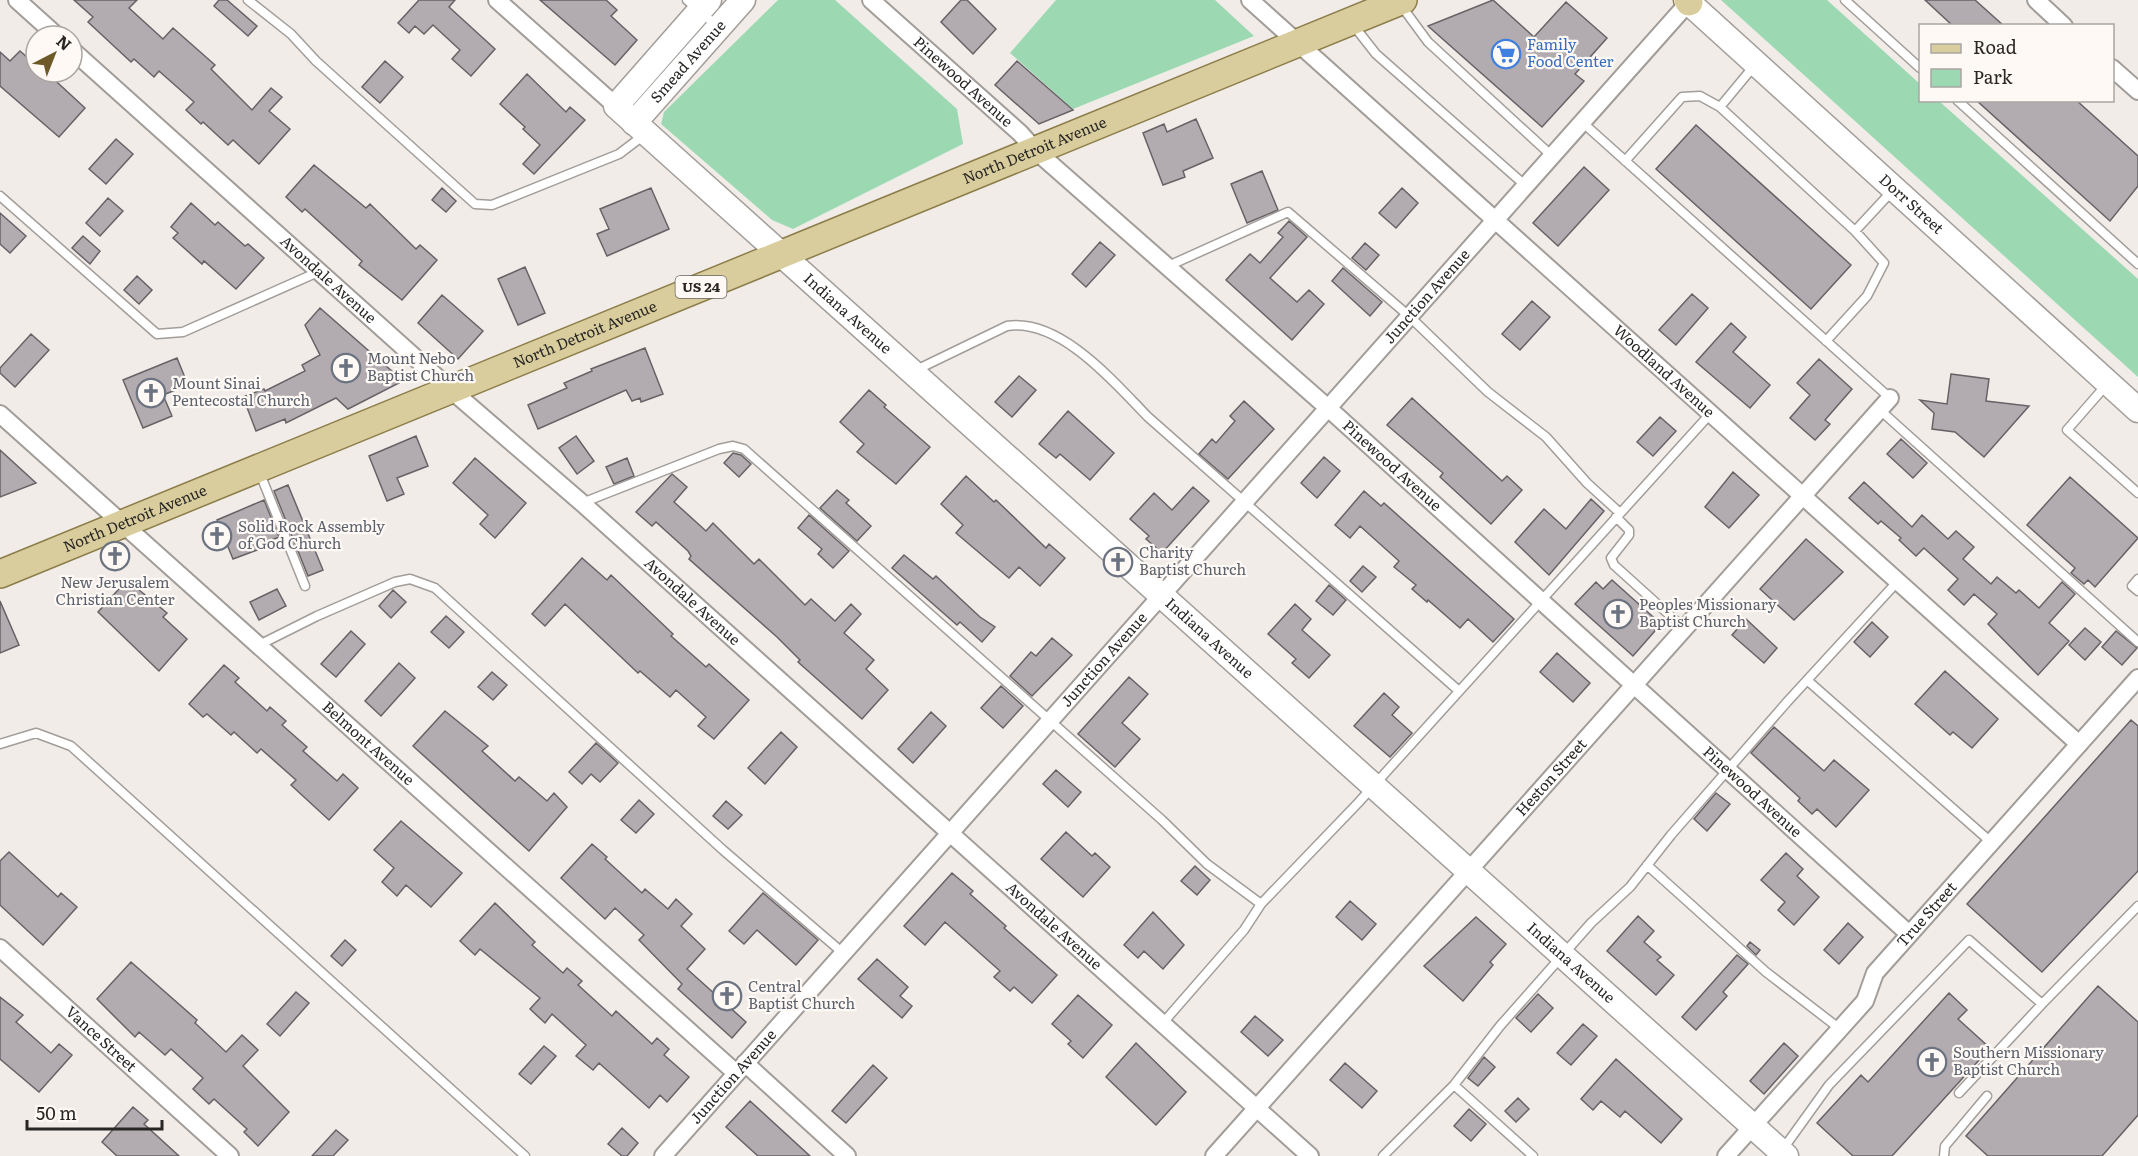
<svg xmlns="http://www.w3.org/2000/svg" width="2138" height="1156" viewBox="0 0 2138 1156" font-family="Literata,serif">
  <rect width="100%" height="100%" fill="#f1ece7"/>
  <path fill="#9cd9b3" d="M778,0H835L957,109L963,144L793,229L772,220L661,124L664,112Z
    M1056,0H1215L1254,36L1073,109L1010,53Z
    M1721,0H1827L1920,84V100L1939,101L2138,279V377Z"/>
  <path fill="#b2acb0" stroke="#676266" stroke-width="1.5" d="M74,0H137L129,8L163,39L173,28L215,65L211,69L252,110L271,88L282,97L269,111L290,129L259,164L233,140L228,145L203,122L201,124L186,110L194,102L159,71L154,77L134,59L131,62L88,22L93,17Z
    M219,0H227L257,26L248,36L214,6Z
    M419,0H455L449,7L495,49L471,76L452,59L460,50L433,25L424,34L415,26L409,33L398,23Z
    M540,0H606L617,10L611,16L637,40L615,65Z
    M961,0H967L996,29L973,54L941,22Z
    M1493,0L1534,37L1566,2L1607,38L1575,74L1584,81L1542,127L1428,26Z
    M1925,0H1975L2004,26H1953Z
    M20,51L36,65V72H46L85,108L59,137L0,86V52L10,61Z
    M385,61L403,77L380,103L362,87Z
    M1017,61L1073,110L1039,124L995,85Z
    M527,74L566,112L570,107L585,120L534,174L523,164L540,145L523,129L525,127L500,104Z
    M1976,100H2076L2138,156V186L2110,221Z
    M1196,119L1213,158L1183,171L1185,177L1163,185L1143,133L1164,124L1167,132Z
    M1696,125L1851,265L1811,309L1656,169Z
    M116,139L133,154L106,184L89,169Z
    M314,165L366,208L370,204L416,249L420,245L437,260L402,300L359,265L362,261L305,209L302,212L286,197Z
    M1584,167L1609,190L1558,246L1533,223Z
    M1262,171L1278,210L1247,223L1231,184Z
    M442,188L456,201L446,212L432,200Z
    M651,188L669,229L607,256L597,234L609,229L600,209Z
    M1402,188L1418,203L1396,228L1379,213Z
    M108,198L123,211L100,236L86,223Z
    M191,203L215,225L218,222L245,246L248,244L264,258L236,289L204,261L202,264L173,238L178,233L171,227Z
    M0,213L26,236L10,253L0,244Z
    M1289,221L1307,237L1270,278L1297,302L1309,290L1324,304L1292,340L1226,280L1250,254L1260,263L1283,237L1278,233Z
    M83,236L100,251L90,264L72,248Z
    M1100,242L1115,255L1086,287L1072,274Z
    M1365,243L1379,255L1366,270L1352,258Z
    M525,267L545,313L518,325L498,279Z
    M1343,268L1382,302L1370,316L1332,281Z
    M137,276L152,290L139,304L124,290Z
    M1692,294L1708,308L1676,345L1659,330Z
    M442,295L483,331L458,359L418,323Z
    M1532,301L1550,317L1520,350L1502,334Z
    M320,308L394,373L399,383L348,409L336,398L286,423L285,419L256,431L243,397L264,389L265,391L305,371L302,365L320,355L305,325Z
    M1731,323L1746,337L1733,352L1770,385L1750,408L1696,362Z
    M31,334L49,350L15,387L0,373V368Z
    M645,348L663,394L641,402L640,398L632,401L626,390L538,429L528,405L567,388L564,383L592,371L591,369Z
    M177,358L188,385L163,395L172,416L143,428L123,380Z
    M1819,359L1852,389L1825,420L1830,424L1815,440L1790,418L1810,395L1797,383Z
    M1951,374L1989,379L1986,401L2029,406L1984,457L1955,432L1932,429L1934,413L1920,400L1947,404Z
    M1019,376L1036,390L1012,417L995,402Z
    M869,390L886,405L884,407L930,447L896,484L857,452L864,444L840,422Z
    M1412,398L1502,481L1507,476L1522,490L1491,524L1440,477L1443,473L1387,425Z
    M1244,401L1274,429L1228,479L1199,454L1212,439L1216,443L1235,421L1230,416Z
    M1068,411L1114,453L1090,480L1060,454L1056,458L1039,444Z
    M1660,417L1676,431L1653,456L1637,442Z
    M416,436L428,466L397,478L404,494L387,501L369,456Z
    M576,436L594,461L577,474L559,448Z
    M1901,439L1927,463L1913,478L1887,454Z
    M0,450L36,483L0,497Z
    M733,453L741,455L751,464L739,477L724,463Z
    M1324,457L1340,471L1317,498L1301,483Z
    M475,458L526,503L495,538L480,524L488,515L453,483Z
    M627,458L634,476L614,484L606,467Z
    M1733,472L1759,495L1729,528L1705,507Z
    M672,474L687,487L674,502L706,531L713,523L754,564L759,559L805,605L811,599L835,621L851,604L861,614L844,633L874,660L866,669L888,690L862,719L798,662L800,660L777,637L689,559L691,556L688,551L656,522L652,526L636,512Z
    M966,476L994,502L996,500L1046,548L1049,544L1065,558L1040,586L1019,567L1009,578L956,533L963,525L941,504Z
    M2070,477L2138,538L2095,587L2088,580L2084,584L2071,573L2075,568L2027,525Z
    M1864,482L1912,527L1922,515L1948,539L1956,531L1974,547L1963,559L1991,584L1997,577L2016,593L2019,590L2039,608L2062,582L2075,594L2049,623L2069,641L2038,675L1988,624L1997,614L1974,594L1964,605L1948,590L1958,579L1924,548L1916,556L1899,540L1901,538L1881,521L1878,524L1849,498Z
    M288,485L323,570L308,576L274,491Z
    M1193,487L1209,501L1162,553L1146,539L1149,536L1130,519L1154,493L1172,510Z
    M837,490L849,500L846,503L871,526L857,541L820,508Z
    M1364,491L1381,506L1384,503L1514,619L1493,642L1468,619L1460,628L1428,600L1427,602L1412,589L1416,585L1394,567L1399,561L1360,526L1350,538L1335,525Z
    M1591,499L1604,511L1549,575L1515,542L1544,509L1566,529Z
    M264,500L279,537L264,543L265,547L233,559L217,520Z
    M809,515L849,551L833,568L818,554L822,549L798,528Z
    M1806,539L1843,572L1794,620L1760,589Z
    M904,555L933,579L936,576L980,617L995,627L982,642L960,622L957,625L892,568Z
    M582,558L607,580L611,575L673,634L671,636L706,667L709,664L749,700L714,739L698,726L706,717L676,690L670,697L640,671L638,673L565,604L545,626L532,614Z
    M1363,566L1376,577L1362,592L1350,581Z
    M127,580L167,613L163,617L187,639L159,671L98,612Z
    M1612,580L1661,624L1633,656L1575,604L1596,582L1603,589Z
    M1329,585L1346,600L1333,615L1316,601Z
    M277,589L286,606L259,620L250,602Z
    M393,590L406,602L391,618L379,606Z
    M0,601L19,645L0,653Z
    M1295,604L1311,619L1302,630L1330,655L1309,678L1292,663L1296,659L1268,634Z
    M446,616L464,632L449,648L431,632Z
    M1746,619L1777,648L1764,663L1732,635Z
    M1872,622L1888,637L1870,657L1854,642Z
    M2085,628L2101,642L2085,660L2069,645Z
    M351,631L365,644L336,677L321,664Z
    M2116,631L2137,648L2122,665L2102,647Z
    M1052,638L1072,655L1032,696L1010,676L1031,652L1036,656Z
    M1557,653L1590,683L1573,702L1540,672Z
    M399,663L415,678L381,716L365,701Z
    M224,665L239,678L235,682L267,711L270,707L286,721L282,725L307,747L303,751L337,781L343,774L358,788L329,820L291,785L296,780L261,749L257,753L234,732L231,735L207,714L203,717L189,704Z
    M1945,671L1998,719L1972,748L1953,732L1950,735L1915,704Z
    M492,672L507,685L493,700L478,687Z
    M1129,677L1148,694L1122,723L1140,739L1115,767L1078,734Z
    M1001,686L1023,706L1003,728L981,708Z
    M1384,693L1399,707L1392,715L1412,733L1390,757L1354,726Z
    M445,711L488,746L482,751L515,781L519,777L547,801L554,793L567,807L529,851L413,746Z
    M931,712L946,726L913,763L898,749Z
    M2131,720L2138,726V871L2042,972L1967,904Z
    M1774,727L1824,771L1834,760L1869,790L1836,827L1817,809L1812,814L1798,801L1800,798L1751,753Z
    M781,732L797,747L765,784L748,768Z
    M596,743L618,763L600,782L591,774L582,784L569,772Z
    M1056,770L1081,792L1068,807L1043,784Z
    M1716,793L1730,804L1707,831L1694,819Z
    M639,800L654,814L636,833L621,820Z
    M726,801L742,815L728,829L713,816Z
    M401,821L462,873L431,907L406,885L397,896L382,882L394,868L374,850Z
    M1066,832L1092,856L1095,853L1110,867L1083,897L1041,859Z
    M592,844L607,857L605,859L642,893L645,889L668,909L676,899L692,914L681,926L705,949L687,969L746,1022L732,1038L678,989L682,984L639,940L644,935L615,908L605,919L561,878Z
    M9,852L58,897L61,893L77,907L43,945L0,905V861Z
    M1786,853L1803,869L1797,876L1819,897L1794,925L1778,910L1785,902L1761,880Z
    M1195,866L1210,880L1197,895L1181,881Z
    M952,873L973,891L970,894L1006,926L1004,928L1057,975L1032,1003L1014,987L1010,991L994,977L1000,971L945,922L925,945L904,926Z
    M763,893L818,940L796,965L757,930L744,944L729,931Z
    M1350,901L1376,924L1362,940L1336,917Z
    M495,903L535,942L532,945L563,973L567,968L582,981L578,985L612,1016L616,1011L652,1044L657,1038L669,1049L664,1055L689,1077L667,1102L660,1095L649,1108L599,1063L593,1070L576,1056L586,1045L552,1014L545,1023L530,1009L540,998L480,949L475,955L460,941Z
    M1153,912L1184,945L1163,969L1144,951L1138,958L1124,945Z
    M1638,916L1654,931L1644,942L1661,957L1657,960L1674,975L1656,995L1607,951Z
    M1476,917L1506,944L1490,962L1493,965L1463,1001L1424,966Z
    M1848,923L1863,937L1839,964L1824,950Z
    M345,940L356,950L342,966L331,956Z
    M1750,942L1760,950L1756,955L1747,946Z
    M1737,955L1748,964L1723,992L1727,996L1696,1030L1682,1017Z
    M877,959L908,987L900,996L912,1006L902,1018L858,979Z
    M131,962L197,1020L195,1023L226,1052L242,1035L258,1050L243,1066L289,1112L258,1146L244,1132L247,1129L214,1099L209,1104L193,1089L203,1078L171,1049L165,1055L139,1032L135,1037L97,999Z
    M2098,986L2138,1022V1115L2102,1156H1988L1966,1136Z
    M296,992L309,1003L280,1036L267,1024Z
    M1949,993L1967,1010L1958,1019L1990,1048L1892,1156H1853L1817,1123L1861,1075L1868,1082Z
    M1538,994L1553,1008L1531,1032L1516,1018Z
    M1078,995L1112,1025L1083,1058L1068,1044L1071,1041L1052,1024Z
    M0,997L23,1015L16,1022L51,1053L59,1044L72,1055L39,1092L0,1059Z
    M1255,1016L1283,1040L1268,1056L1241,1032Z
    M1583,1024L1597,1036L1571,1065L1557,1053Z
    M1136,1043L1186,1092L1156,1125L1106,1077Z
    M1784,1043L1798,1056L1764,1094L1750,1081Z
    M544,1046L556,1056L531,1084L519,1074Z
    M1484,1057L1495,1067L1478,1086L1468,1078Z
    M1616,1059L1682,1119L1661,1143L1625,1111L1620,1117L1601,1101L1593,1110L1581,1099Z
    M1345,1063L1377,1091L1362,1108L1330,1080Z
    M873,1065L887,1078L846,1123L832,1111Z
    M1518,1098L1529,1109L1516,1122L1505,1111Z
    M750,1101L810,1156H758L726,1127Z
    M133,1107L148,1120L144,1124L179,1156H117L102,1142Z
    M1469,1109L1486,1124L1471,1141L1454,1126Z
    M622,1128L638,1143L627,1156H622L608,1144Z
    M336,1130L348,1140L333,1156H312Z"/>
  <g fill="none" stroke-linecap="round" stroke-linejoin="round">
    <g stroke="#a29d99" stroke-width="11">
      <path id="lane" d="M248,0L291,34L316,61L475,204L492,205L619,154L644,135
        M687,0L718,27
        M1845,0L1920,68
        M1400,4L1428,42L1552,156
        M1354,26L1376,54L1526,186
        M1957,100L2138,264
        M1720,107L1754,66
        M1582,122L1890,398
        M1625,161L1682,97L1700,96L1720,107L1855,231L1893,190
        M0,196L157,334L183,332L318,272
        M1166,267L1288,212L1409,316L1488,392L1546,437L1587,483L1620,513
        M1826,341L1867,296L1884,263L1855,231
        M914,371L1007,326C1060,318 1114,382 1148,417L1459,691
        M2108,383L2067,430L2138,493
        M1880,410L2138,642
        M259,471L305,586
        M582,503L719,449L733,446L744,449L1162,820L1207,864L1261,904
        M1616,517L1629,530V535L1611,558L1614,565L1685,629
        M2138,579L2132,586L2138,591
        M259,645L317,616L395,582L410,579L435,588L723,850L843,953
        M1807,680L1992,843
        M0,744L36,733L71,746L525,1156
        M1647,865L1766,972L1840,1029
        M2042,1004L2138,906
        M1162,1024L1244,930L1261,904L1358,803L1711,413
        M1454,1085L1533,1156
        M1783,1149L1829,1085L1969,940L2042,1004L1959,1093
        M1383,1156L1454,1085L1500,1026L1591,923L1630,887L1671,835L1787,702L1898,581
        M1944,1156L1945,1146L1987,1096"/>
    </g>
    <g stroke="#a29d99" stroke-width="20">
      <g id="street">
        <path d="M17,0L57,36"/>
        <path d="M497,0L616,106"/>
        <path id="s1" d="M871,0L1020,133L1036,151L1328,408L1909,934"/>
        <path id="s2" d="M1250,0L2079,744"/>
        <path d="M2036,0L2064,26"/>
        <path id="s3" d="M72,50L450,389L582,503L1310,1156"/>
        <path d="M2112,68L2138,91"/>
        <path id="s4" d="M0,414L736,1073"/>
        <path id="s5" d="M0,948L230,1156"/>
        <path d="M745,1063L847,1156"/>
        <path id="s6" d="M663,1156L1689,2"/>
        <path id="s7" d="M1214,1156L1890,398"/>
        <path id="s8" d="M1726,1156L1865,1001L1875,973L2138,678"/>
      </g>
    </g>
    <g stroke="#a29d99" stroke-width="27">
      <g id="secondary">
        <path id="s9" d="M709,0L616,106L1786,1156"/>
        <path id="s10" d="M1686,0L2138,410"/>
        <path id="s11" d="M634,123L743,0"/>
      </g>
    </g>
    <g stroke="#8b7d49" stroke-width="30">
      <g id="primary">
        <path d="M1688,0L1689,2"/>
        <path id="s12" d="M0,574L1403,0"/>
      </g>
    </g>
    <use href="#lane" stroke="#fff" stroke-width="8"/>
    <use href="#street" stroke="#fff" stroke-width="16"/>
    <use href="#secondary" stroke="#fff" stroke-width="24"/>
    <use href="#primary" stroke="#d9cd9d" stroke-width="27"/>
  </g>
  <defs>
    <g id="supermarket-ring" transform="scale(1.5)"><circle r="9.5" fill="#fef9f4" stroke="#3f7fe0" stroke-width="1.5"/><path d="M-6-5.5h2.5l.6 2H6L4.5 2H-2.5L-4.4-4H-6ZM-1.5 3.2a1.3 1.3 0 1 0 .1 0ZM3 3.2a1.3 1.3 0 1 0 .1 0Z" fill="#3f7fe0"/></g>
    <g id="church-ring" transform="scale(1.5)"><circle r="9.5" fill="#fef9f4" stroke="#6b7280" stroke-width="1.5"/><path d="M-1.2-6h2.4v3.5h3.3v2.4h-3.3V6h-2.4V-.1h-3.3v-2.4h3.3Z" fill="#6b7280"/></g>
  </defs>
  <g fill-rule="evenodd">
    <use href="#supermarket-ring" x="1506" y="54"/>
    <use href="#church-ring" x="346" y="368"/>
    <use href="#church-ring" x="151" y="393"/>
    <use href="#church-ring" x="217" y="536"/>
    <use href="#church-ring" x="115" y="556"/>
    <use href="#church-ring" x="1118" y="562"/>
    <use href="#church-ring" x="1618" y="614"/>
    <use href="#church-ring" x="727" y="996"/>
    <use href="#church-ring" x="1932" y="1062"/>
  </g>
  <g text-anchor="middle" stroke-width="4.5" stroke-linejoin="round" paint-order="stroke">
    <rect fill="#fef9f4" stroke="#696663" stroke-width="1.5" x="675.5" y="276" width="51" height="22" rx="4.5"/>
    <g font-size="14" font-weight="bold" fill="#292725">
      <text x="701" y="292">US 24</text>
    </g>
    <g font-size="15" fill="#366cbe" stroke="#fef9f4" text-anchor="start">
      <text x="1527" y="50">Family<tspan x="1527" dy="17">Food Center</tspan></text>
    </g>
    <g font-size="15" fill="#292725" stroke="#fef9f4">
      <text dy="5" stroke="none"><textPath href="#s11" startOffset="82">Smead Avenue</textPath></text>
      <text dy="5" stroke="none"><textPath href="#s1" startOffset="123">Pinewood Avenue</textPath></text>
      <text dy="5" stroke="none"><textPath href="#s12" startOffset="1118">North Detroit Avenue</textPath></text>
      <text dy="5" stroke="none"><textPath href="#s10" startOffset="304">Dorr Street</textPath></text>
      <text dy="5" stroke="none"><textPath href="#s3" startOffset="344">Avondale Avenue</textPath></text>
      <text dy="5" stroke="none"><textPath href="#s6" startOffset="1150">Junction Avenue</textPath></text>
      <text dy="5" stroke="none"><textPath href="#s9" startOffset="452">Indiana Avenue</textPath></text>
      <text dy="5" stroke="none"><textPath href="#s12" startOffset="632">North Detroit Avenue</textPath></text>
      <text dy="5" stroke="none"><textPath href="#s2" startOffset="556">Woodland Avenue</textPath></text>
      <text dy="5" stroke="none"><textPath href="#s1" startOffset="699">Pinewood Avenue</textPath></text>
      <text dy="5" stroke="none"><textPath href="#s12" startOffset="146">North Detroit Avenue</textPath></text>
      <text dy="5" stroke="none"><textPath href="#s3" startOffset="830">Avondale Avenue</textPath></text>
      <text dy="5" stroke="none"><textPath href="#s9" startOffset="938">Indiana Avenue</textPath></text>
      <text dy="5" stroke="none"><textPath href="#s6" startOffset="664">Junction Avenue</textPath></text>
      <text dy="5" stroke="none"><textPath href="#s4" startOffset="494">Belmont Avenue</textPath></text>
      <text dy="5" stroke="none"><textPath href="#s7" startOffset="507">Heston Street</textPath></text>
      <text dy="5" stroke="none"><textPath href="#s1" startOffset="1185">Pinewood Avenue</textPath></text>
      <text dy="5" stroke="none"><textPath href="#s8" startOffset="316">True Street</textPath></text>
      <text dy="5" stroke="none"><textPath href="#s3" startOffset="1316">Avondale Avenue</textPath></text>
      <text dy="5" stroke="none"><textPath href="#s9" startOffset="1424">Indiana Avenue</textPath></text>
      <text dy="5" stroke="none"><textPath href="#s5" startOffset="136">Vance Street</textPath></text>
      <text dy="5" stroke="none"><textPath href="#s6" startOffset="106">Junction Avenue</textPath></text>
    </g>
    <g font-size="15" fill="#5b616d" stroke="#fef9f4" text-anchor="start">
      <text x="367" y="364">Mount Nebo<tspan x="367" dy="17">Baptist Church</tspan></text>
      <text x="172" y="389">Mount Sinai<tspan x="172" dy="17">Pentecostal Church</tspan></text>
      <text x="238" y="532">Solid Rock Assembly<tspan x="238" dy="17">of God Church</tspan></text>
      <text x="1139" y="558">Charity<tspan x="1139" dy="17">Baptist Church</tspan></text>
      <text x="115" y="588" text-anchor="middle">New Jerusalem<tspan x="115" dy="17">Christian Center</tspan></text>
      <text x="1639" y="610">Peoples Missionary<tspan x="1639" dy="17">Baptist Church</tspan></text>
      <text x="748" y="992">Central<tspan x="748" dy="17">Baptist Church</tspan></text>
      <text x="1953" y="1058">Southern Missionary<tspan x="1953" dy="17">Baptist Church</tspan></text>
    </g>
  </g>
  <rect x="1919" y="24" width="195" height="78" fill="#fef9f4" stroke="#a9a5a1" stroke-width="1.5"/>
  <rect x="1931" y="44" width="30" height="9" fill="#d9cd9d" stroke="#a9a5a1" stroke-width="1.5"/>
  <text x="1973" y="54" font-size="18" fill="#292725">Road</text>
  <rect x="1931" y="69" width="30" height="18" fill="#9cd9b3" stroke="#a9a5a1" stroke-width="1.5"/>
  <text x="1973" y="84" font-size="18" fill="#292725">Park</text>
  <g transform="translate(54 54) rotate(42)"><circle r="28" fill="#fef9f4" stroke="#a9a5a1" stroke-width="1.5"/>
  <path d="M0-4.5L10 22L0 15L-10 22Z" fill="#6e5a29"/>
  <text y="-9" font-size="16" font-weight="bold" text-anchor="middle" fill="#292725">N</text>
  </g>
  <path d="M27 1120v9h135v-9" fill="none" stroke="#292725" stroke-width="3"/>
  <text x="36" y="1120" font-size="18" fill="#292725" stroke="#fef9f4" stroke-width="4.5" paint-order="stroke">50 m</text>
</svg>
